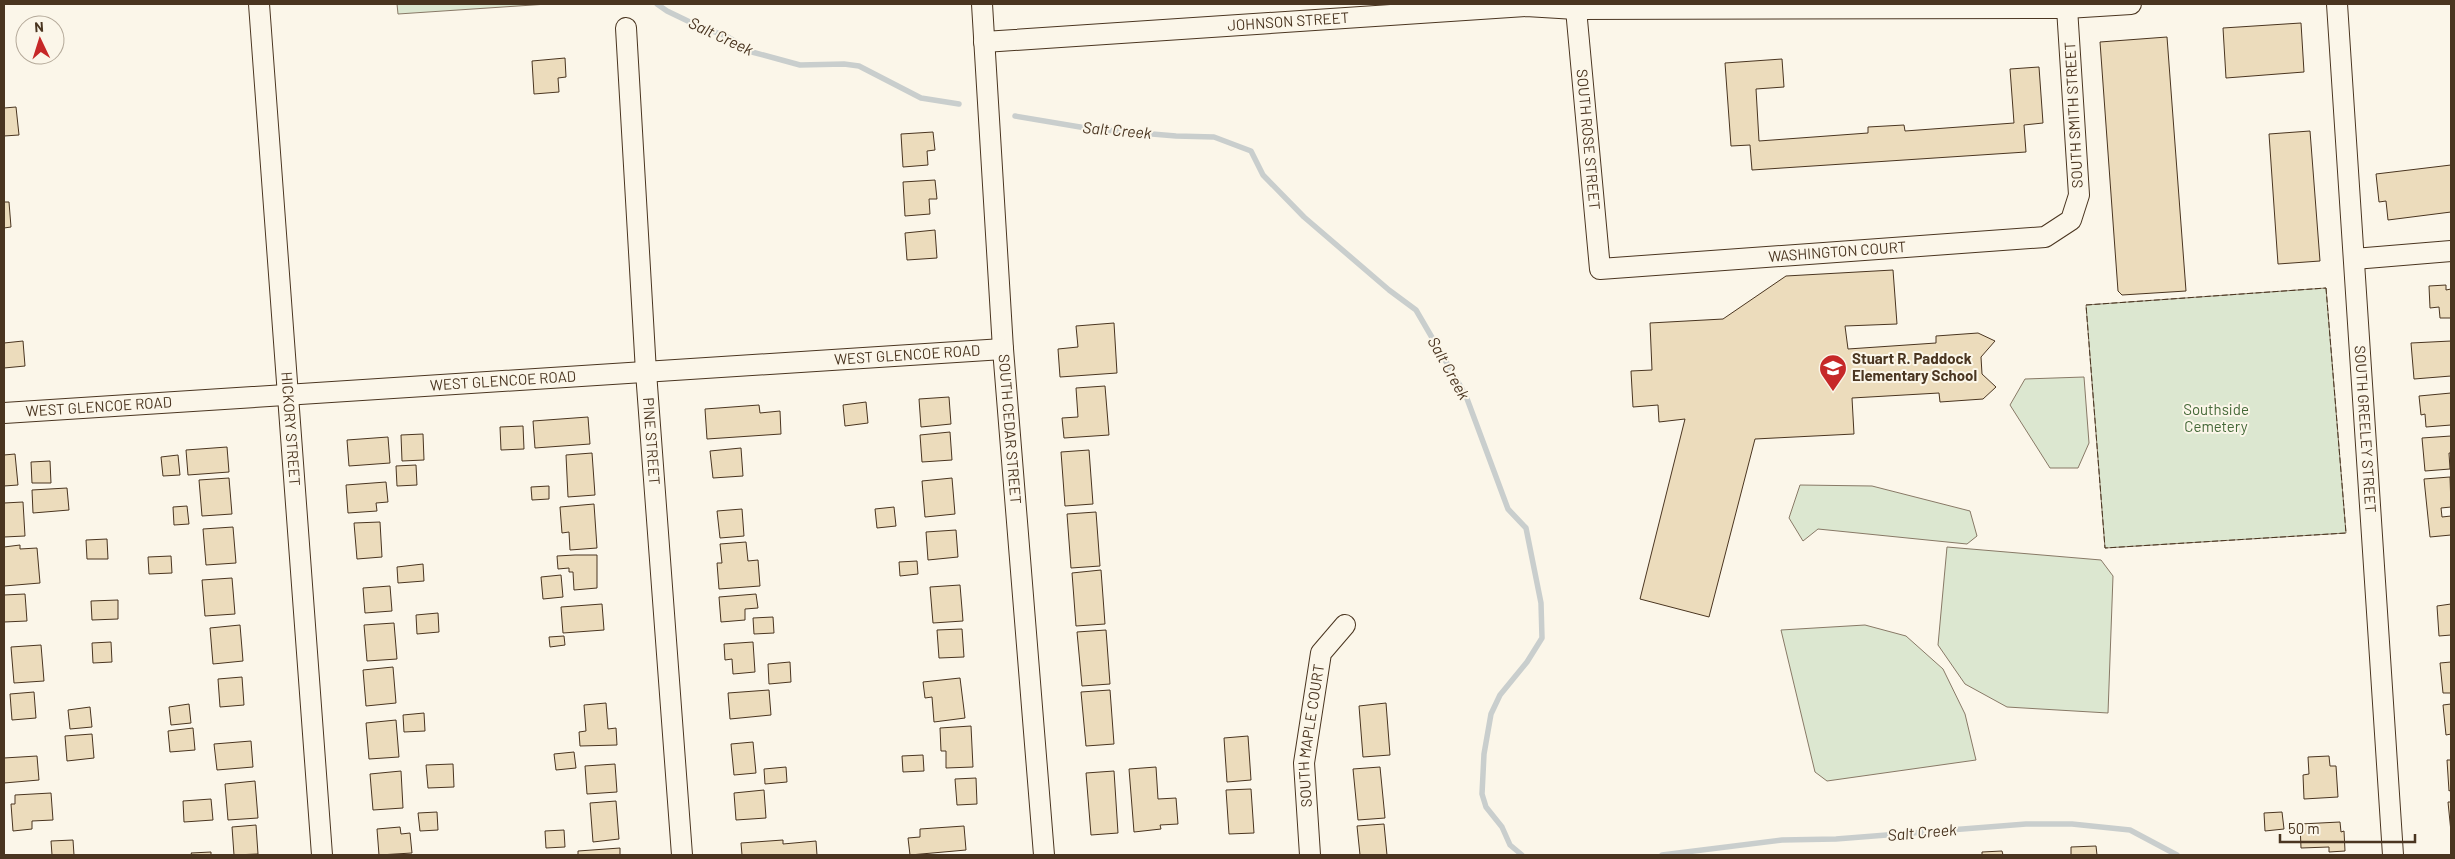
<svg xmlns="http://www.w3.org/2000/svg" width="2455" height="859" viewBox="0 0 2455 859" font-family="Barlow,sans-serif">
  <rect width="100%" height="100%" fill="#fbf6e9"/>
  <path fill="#dce7d0" stroke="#887966" d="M397,4H548L398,14Z
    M2326,288L2346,533L2105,548L2086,305Z
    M2084,377L2089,443L2078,468H2050L2010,405L2025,379Z
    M1800,485L1872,486L1970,511L1977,536L1967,544L1818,529L1803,541L1789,518Z
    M1947,547L2101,560L2113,576L2108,713L2007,707L1965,684L1938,645Z
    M1865,625L1906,636L1943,669L1965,714L1976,760L1827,781L1815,772L1781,630Z"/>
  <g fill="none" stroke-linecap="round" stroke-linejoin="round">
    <path stroke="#c9cecd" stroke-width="5.5" d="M657,4L667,11L694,24L728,37L752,52L800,65L844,64L859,66L921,98L959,104
      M1015,116L1092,129L1176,136L1214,137L1251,151L1263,175L1304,217L1389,290L1416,310L1466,396L1508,509L1526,528L1541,603L1542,638L1527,662L1500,695L1491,714L1484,754L1482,794L1486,807L1502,827L1510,845L1522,855
      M1662,855L1782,840L1836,839L2026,824H2072L2130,830L2177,855"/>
  </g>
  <path fill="#ecdcbc" stroke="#4a3520" d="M2301,23L2304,72L2226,78L2223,28Z
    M2167,37L2186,291L2122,295L2118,291L2100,42Z
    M565,58L566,77L558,78L559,92L534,94L532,61Z
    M1782,59L1784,87L1756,89L1759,141L1868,133V127L1904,125L1905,131L2014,123L2010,69L2039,67L2043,123L2024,125L2026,152L1752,170L1750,145L1731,146L1725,63Z
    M16,107L19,135L4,136V108Z
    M2310,131L2320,261L2278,264L2269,134Z
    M933,132L935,150L927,151L928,165L903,167L901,134Z
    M2451,165V212L2388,220L2386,201L2379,202L2376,174Z
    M935,180L937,199H929L930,214L905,216L903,182Z
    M4,202H9L11,227L4,228Z
    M935,230L937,258L907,260L905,233Z
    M1893,270L1897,324L1845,326L1848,349L1936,343V336L1978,333L1995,341L1981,357L1982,374L1996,387L1983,399L1940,402L1939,393L1852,398L1854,434L1755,439L1709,617L1640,599L1685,419L1659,422L1658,405L1633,407L1631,371L1652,370L1650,323L1723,319L1786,276Z
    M2446,285V290L2451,289V318H2440L2439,307L2430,308L2429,286Z
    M1114,323L1117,373L1060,377L1058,349L1078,347L1076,326Z
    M23,341L25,366L4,368V343Z
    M2451,341V376L2414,379L2411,343Z
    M1105,386L1109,435L1064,438L1062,418L1078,417L1076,388Z
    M2451,393V425L2426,427L2425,414L2421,415L2419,396Z
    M949,397L951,424L921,427L919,399Z
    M866,402L868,423L845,426L843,405Z
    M759,405L760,413L780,411L781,434L707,439L705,409Z
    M588,417L590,444L535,448L533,421Z
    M523,426L524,449L501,450L500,427Z
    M950,432L952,460L922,462L920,435Z
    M423,434L424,460L402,461L401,435Z
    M2451,436V453H2449L2450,469L2425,471L2422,438Z
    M388,437L390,463L349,466L347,440Z
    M227,447L229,472L188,475L186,450Z
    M741,448L743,476L713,478L710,451Z
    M1089,450L1093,504L1065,506L1061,452Z
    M592,453L595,495L568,497L566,455Z
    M15,454L18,485L4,486V455Z
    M178,455L180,475L163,476L161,457Z
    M50,461L51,483H32L31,462Z
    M416,465L417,485L397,486L396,466Z
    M2450,477L2451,507L2441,508L2442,517L2451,516V535L2430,537L2424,479Z
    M229,478L232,514L202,516L199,480Z
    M952,478L955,514L925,517L922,481Z
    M386,482L388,502L376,503L377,511L348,513L346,485Z
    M549,486V499L532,500L531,487Z
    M67,488L69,510L33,513L32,490Z
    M23,502L25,536L4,537V503Z
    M594,504L597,548L570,550L569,532L562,533L560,507Z
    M187,506L189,524L174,525L173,507Z
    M894,507L896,526L877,528L875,509Z
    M742,509L744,536L720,538L717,511Z
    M1096,512L1100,566L1071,568L1067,514Z
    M380,522L382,557L357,559L354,523Z
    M233,527L236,563L206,565L203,529Z
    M956,530L958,557L928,560L926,532Z
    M107,539L108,559H87L86,540Z
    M746,542L748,561L758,560L760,586L719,589L717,563H722L720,544Z
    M20,545V549L37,548L40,583L4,586V547Z
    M575,555H597V588L574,590L573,572H569V568L558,569L557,556Z
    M171,556L172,573L149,574L148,557Z
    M917,561L918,574L900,576L899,562Z
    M423,564L424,581L398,583L397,567Z
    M1101,570L1105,624L1076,626L1072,573Z
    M561,575L563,597L543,599L541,577Z
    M232,578L235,614L205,616L202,580Z
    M960,585L963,621L933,623L930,587Z
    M390,586L392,611L365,613L363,588Z
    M25,594L27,621L4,622V595Z
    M756,594L758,608L745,609V620L721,622L719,597Z
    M118,600V619L92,620L91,601Z
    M602,604L604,630L563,633L561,607Z
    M2451,604V635L2439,636L2437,606Z
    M438,613L439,632L417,634L416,615Z
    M773,617L774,633L754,634L753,618Z
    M394,623L397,659L367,661L364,625Z
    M240,625L243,661L213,664L210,628Z
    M962,629L964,657L939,658L937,630Z
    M1106,630L1110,684L1082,686L1077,632Z
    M564,636L565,645L550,647L549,637Z
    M111,642L112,662L93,663L92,643Z
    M753,642L755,672L733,674L732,659L725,660L724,644Z
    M41,645L44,681L14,683L11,647Z
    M790,662L791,682L769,684L768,664Z
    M2451,662V693H2443L2440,663Z
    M393,667L396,703L366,706L363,670Z
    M242,677L244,705L220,707L218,679Z
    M960,678L965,718L934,722L932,697L925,698L923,682Z
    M769,690L771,715L730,719L728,693Z
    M1110,690L1114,744L1086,746L1081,692Z
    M34,692L36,718L12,720L10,694Z
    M606,703L608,729L616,728L617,745L580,746L579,732L586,731L584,705Z
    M1386,703L1390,755L1363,757L1359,706Z
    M189,704L191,723L171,725L169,707Z
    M2451,704V734L2446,735L2443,705Z
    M90,707L92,727L70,729L68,710Z
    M424,713L425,731L404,732L403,715Z
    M396,720L399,757L369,759L366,723Z
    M971,726L973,767L946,768V751H941L940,728Z
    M193,728L195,750L170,752L168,731Z
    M92,734L94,758L67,761L65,736Z
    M1248,736L1251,780L1227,782L1224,738Z
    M251,741L253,767L217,770L214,744Z
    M753,742L756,773L734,775L731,744Z
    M574,752L576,768L556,770L554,754Z
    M923,755L924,771L903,772L902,756Z
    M37,756L39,780L4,783V758Z
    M2329,756L2330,766H2336L2338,797L2304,799L2303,775L2309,774L2308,757Z
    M2447,760H2451V790L2449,791Z
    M453,764L454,787L428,788L426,765Z
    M615,764L617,792L587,794L585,766Z
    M786,767L787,782L765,784L764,769Z
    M1156,767L1158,799L1176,798L1178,824L1160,825L1161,829L1134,832L1129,769Z
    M1380,767L1385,818L1358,820L1353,769Z
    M401,771L403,808L373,810L370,774Z
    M1114,771L1118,833L1091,835L1086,773Z
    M976,778L977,804L957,805L955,779Z
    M255,781L258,818L228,820L225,784Z
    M1251,789L1254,833L1229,834L1226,790Z
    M764,790L766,818L736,820L734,793Z
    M51,793L53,820L32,821V829L13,831L11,804H15V795Z
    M211,799L213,820L184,822L183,801Z
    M616,801L619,839L593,842L590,803Z
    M2448,802H2451V832Z
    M437,812L438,830L420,831L418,813Z
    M2282,812L2284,829L2265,831L2264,813Z
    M2340,822L2341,832L2344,831L2345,851L2329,852V847L2301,848L2300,824Z
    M1384,824L1387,855H1360L1357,826Z
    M256,825L258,854L234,855L232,827Z
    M964,826L966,850L910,855L908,838L920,837V829Z
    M400,827L401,834L410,833L412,853L379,855L377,829Z
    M564,830L565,847L546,848L545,831Z
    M73,840L74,855H52L51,841Z
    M783,840V844L816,841L817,855H742L741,843Z
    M2096,846L2097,855H2071V847Z
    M620,848V855H578V851Z
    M2002,851L2003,855H1982V852Z
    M211,852V855H192L191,853Z"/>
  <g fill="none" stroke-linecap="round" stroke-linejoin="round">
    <g stroke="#4a3520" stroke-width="22">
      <g id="minor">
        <path id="s1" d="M259,4L322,855"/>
        <path id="s2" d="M982,4L1003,349L1044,855"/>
        <path id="s3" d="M2337,4L2393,855"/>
        <path id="s4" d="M1576,9L1600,269L2045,237L2071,220L2079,195L2067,8"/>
        <path id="s5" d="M626,28L646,372L682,855"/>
        <path id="s6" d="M984,42L1526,6L1576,9L2067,8L2131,4"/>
        <path d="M2354,259L2451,251"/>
        <path id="s7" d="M4,413L1003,349"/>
        <path id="s8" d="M1310,855L1304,763L1321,653L1345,625"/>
      </g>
    </g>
    <use href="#minor" stroke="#fbf6e9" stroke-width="20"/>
    <path stroke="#4a3520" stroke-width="1" stroke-dasharray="6 2.5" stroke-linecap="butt" d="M2326,288L2346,533L2105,548L2086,305Z"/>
  </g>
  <defs>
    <g id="school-pin" transform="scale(1.4375)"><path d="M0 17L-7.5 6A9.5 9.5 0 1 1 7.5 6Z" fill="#c62828" stroke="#fbf6e9"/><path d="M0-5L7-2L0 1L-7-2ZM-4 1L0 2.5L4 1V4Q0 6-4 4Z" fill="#fff"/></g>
  </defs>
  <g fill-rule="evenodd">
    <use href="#school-pin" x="1833" y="368"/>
  </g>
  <g text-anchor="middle" stroke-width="4" stroke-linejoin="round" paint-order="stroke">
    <g font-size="15" fill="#4a3520" stroke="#fbf6e9">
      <text dy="5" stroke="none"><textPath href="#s6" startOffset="305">JOHNSON STREET</textPath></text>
      <text transform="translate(2074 115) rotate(-93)" y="5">SOUTH SMITH STREET</text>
      <text dy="5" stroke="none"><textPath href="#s4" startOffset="131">SOUTH ROSE STREET</textPath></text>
      <text dy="5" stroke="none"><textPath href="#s4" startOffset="499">WASHINGTON COURT</textPath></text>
      <text dy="5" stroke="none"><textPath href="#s7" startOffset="905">WEST GLENCOE ROAD</textPath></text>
      <text dy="5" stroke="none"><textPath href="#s7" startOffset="500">WEST GLENCOE ROAD</textPath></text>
      <text dy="5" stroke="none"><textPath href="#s7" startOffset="95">WEST GLENCOE ROAD</textPath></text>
      <text dy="5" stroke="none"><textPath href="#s1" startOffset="426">HICKORY STREET</textPath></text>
      <text dy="5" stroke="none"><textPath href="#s2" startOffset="426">SOUTH CEDAR STREET</textPath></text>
      <text dy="5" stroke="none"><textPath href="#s3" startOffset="426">SOUTH GREELEY STREET</textPath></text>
      <text dy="5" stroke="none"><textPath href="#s5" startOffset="414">PINE STREET</textPath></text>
      <text dy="5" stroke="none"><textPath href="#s8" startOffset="120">SOUTH MAPLE COURT</textPath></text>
    </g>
    <g font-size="15" font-weight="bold" fill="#4a3520" stroke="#fbf6e9" text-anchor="start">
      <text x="1852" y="364">Stuart R. Paddock<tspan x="1852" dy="17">Elementary School</tspan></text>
    </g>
    <g font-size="15" fill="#436837" stroke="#fbf6e9">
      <text x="2216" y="415">Southside<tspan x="2216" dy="17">Cemetery</tspan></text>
    </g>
    <g font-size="16" font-style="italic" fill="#4a3520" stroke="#fbf6e9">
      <text transform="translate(721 36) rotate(25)" y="6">Salt Creek</text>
      <text transform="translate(1117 130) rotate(5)" y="6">Salt Creek</text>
      <text transform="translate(1449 368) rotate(61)" y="6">Salt Creek</text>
      <text transform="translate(1922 832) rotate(-5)" y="6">Salt Creek</text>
    </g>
  </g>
  <rect width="2455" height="859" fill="none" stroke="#4a3520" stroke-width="10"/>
  <g transform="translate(40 40) rotate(356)"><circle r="24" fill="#fbf6e9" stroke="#b4a999"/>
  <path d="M0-4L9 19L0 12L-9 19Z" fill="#c62828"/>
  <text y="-8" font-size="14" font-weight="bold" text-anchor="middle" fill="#4a3520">N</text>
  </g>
  <path d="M2280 834v8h135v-8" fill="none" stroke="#4a3520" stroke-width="2.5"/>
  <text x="2288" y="834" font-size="15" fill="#4a3520" stroke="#fbf6e9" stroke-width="4" paint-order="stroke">50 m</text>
</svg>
